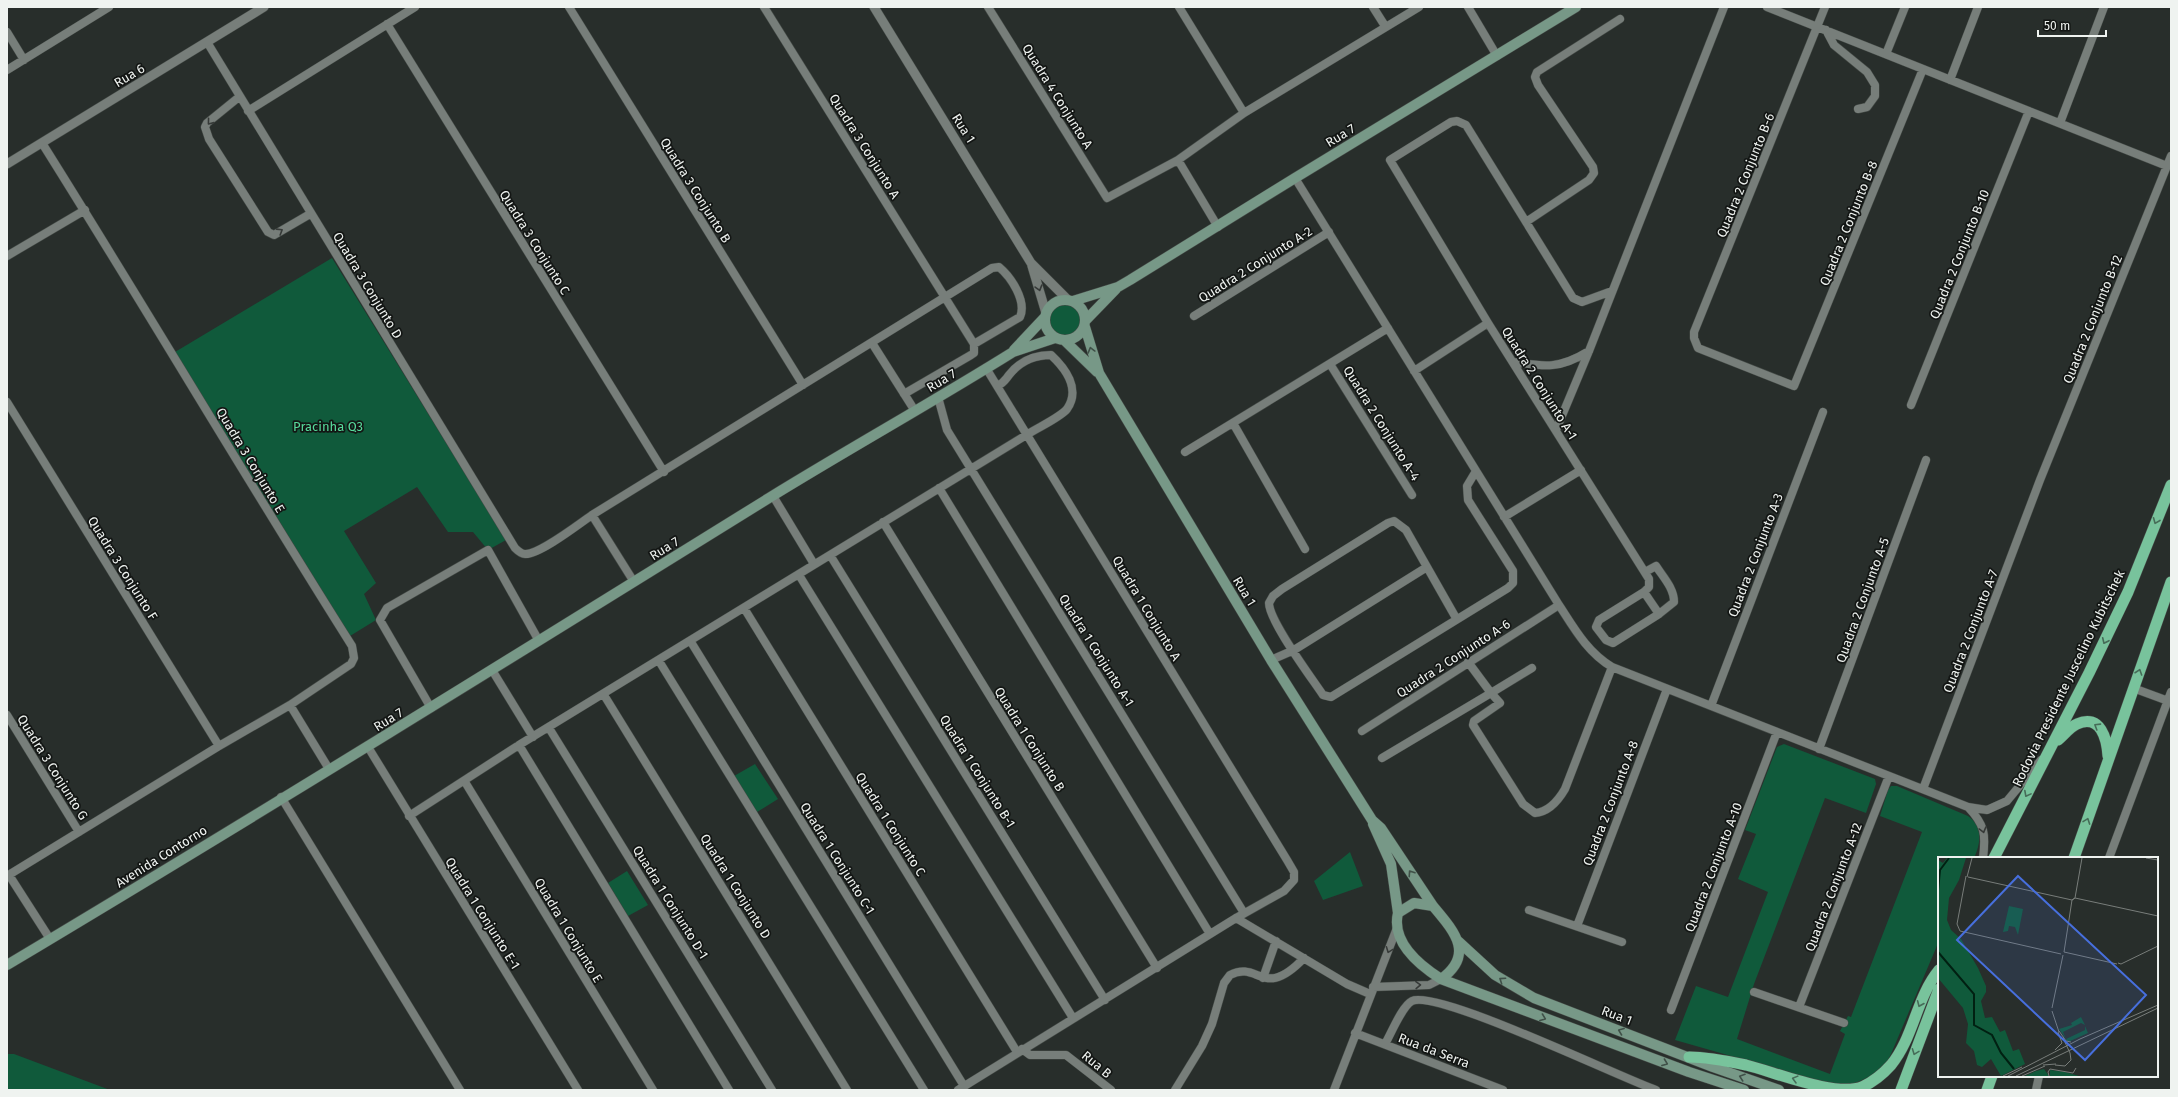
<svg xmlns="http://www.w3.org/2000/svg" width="2178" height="1097" viewBox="0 0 2178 1097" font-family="'Fira Sans',sans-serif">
  <rect width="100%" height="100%" fill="#282e2b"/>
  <path fill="#105a3b" d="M332,258L506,540L488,550L473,532H448L417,487L344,531L376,583L364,594L376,620L350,636L175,352Z
    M1048 320a17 17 0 1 1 34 0a17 17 0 1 1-34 0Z
    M1784,744L1875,779L1876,784L1866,813L1825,798L1754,984L1737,1039L1830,1074L1845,1034L1840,1031L1848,1016L1851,1017L1922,832L1880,816L1888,790L1891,786H1897L1968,816C1983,826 1981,843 1974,858H1939V941L1891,1054L1885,1066L1871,1076L1853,1084L1826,1083L1675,1040L1696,986L1728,997L1768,892L1738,879L1756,834L1745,830L1777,747Z
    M755,764L778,799L757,812L734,776Z
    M1350,852L1363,886L1323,900L1314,881Z
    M627,871L648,905L628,916L608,883Z
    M7,1054H14L110,1090H7Z"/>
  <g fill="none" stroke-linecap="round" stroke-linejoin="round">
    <g stroke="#464c48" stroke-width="9">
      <path id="minor" d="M569,7L803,385
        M764,7L974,344V353L971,355L904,394
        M988,7L1107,198L1178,160L1244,113L1419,7
        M1179,7L1244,113
        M1373,7L1385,26
        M1468,7L1497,56
        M1767,7L2167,166
        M1825,7L1694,332V338L1698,348L1794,386L1923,69
        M387,24L664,472
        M1826,30L1834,45L1867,72L1875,85V96L1867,107L1858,109
        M7,32L24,60
        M207,42L515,548C518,551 521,554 525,554C539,555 579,524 592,515L992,268L999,267C1011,277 1027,301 1020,317L974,344
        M1886,54L1905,7
        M7,70L109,7
        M1950,80L1978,7
        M239,97L207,123L205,127L209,139L268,232L274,235L310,214
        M248,111L415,7
        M2060,123L2104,7
        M42,143C147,310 247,480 352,646L354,658L351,664L290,705L329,769
        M1178,160L1218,227
        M1295,178L1559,605C1574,628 1587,652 1612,667L1968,807L1987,810L2007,801L2041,760
        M1526,222L1589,180L1594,173L1593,167L1538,85L1535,77L1537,72L1620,19
        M7,256L85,210
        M1612,291L1582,302L1573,298L1466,125L1457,121L1451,122L1390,160L1488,323L1649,579V587L1644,592L1599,620L1596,627L1606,640L1613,643L1659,614
        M1194,316L1329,232
        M872,343L915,411
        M1513,362C1545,367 1560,369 1589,351
        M1330,364L1412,495
        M1414,371L1488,323
        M938,397L947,430L1244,913
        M7,402L219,746
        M1911,405L2029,111
        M1233,423L1305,549
        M1556,430L1589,351L1724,7
        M1185,452L1388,328
        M939,488L1210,934
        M773,496L814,564
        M592,515L634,582
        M1504,517L1581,470
        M883,522L1157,968
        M830,555L1105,1000
        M799,575L1073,1018
        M1644,592L1659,614L1674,602C1674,588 1663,577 1656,566L1645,572
        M744,608L1017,1052
        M1456,618L1406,530L1394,521L1388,523L1282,589L1273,596L1269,603C1269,621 1311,677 1323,695L1331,697L1508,588L1513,583V571L1468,500L1467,486L1476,471
        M691,642L964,1086
        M1271,660L1294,650L1427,567
        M659,661L924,1090
        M1532,668L1491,693L1500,703L1474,721L1473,725L1523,804L1535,813C1549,812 1558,801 1565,789L1612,667
        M492,670L533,737
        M2133,688L2171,702
        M604,695L847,1090
        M1711,706L1823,412
        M431,708L380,620L387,608L488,550L539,641
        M7,715L79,832
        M549,728L772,1090
        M1362,731L1559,605
        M519,745L729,1090
        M368,747L578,1090
        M1819,749L1926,460
        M1382,758L1491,693L1468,662
        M465,782L653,1090
        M1923,789L2040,480L2171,156
        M281,797L460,1090
        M1968,807C1985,825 1986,834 1983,858
        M409,816L519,745L1028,434C1037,428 1061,417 1067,409C1081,389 1065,368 1051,355C1034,355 1020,361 1009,375C1005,380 1004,383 997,386
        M2109,858L2171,692
        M9,875L50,939
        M7,876L219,746L290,705
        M1529,910L1622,942
        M1236,918L1347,984L1370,994
        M1577,926L1667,689
        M1263,978L1276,941
        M1373,987L1429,985L1441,979
        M1754,992L1844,1023
        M1799,1007L1889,776
        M1671,1010L1777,732
        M1355,1033L1503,1090
        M1385,1044C1391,1034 1402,1006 1412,1001C1437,989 1619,1077 1656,1090
        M1022,1049L1030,1055H1066L1111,1090
        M958,1090L1236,918L1284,891L1294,880V872L1287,860L986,368
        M1175,1090L1202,1046L1212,1024L1224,983L1230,975C1259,960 1263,1001 1304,958
        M1334,1090L1397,928
        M2036,1090L2039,1076"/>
    </g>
    <g stroke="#464c48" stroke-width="10">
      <path id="tertiary" d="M874,7L1031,263L1067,299
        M7,164L264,7
        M1032,266L1046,313"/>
    </g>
    <g stroke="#464c48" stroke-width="11">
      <path id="secondary" d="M1045 320a20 20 0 1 1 40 0a20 20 0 1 1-40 0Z
        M1073,301L1118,287L1130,280L1295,178L1576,7
        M1086,320L1116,289
        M1085,327L1099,373L1271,660L1372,820L1381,828L1433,906
        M1064,340L1097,372
        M1014,350L1045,317
        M1373,824L1391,864L1398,913
        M1414,903L1433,906C1453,930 1476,954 1441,979C1419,965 1391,942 1398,913Z
        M1458,941L1495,975L1534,998L1713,1067L1779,1090
        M7,965C263,812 516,655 769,498C850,448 933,402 1013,352L1055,338
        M1441,979L1689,1072L1744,1090"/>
    </g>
    <g stroke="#464c48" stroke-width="12">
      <path id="trunk" d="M2058,740C2064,735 2070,727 2077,724C2101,713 2107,740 2108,756
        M1994,858L2089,673L2128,592L2171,485
        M2074,858L2171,582
        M1689,1057C1708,1057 1727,1061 1746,1065C1775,1072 1834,1097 1862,1087C1873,1082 1883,1074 1891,1065C1914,1037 1916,998 1939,970
        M1901,1090L1939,989
        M1987,1090L1992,1076"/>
    </g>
    <use href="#minor" stroke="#777e7a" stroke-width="8"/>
    <use href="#tertiary" stroke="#777e7a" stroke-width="9"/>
    <use href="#secondary" stroke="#779887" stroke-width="10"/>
    <use href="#trunk" stroke="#78c39c" stroke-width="11"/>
  </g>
  <defs><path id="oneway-chevron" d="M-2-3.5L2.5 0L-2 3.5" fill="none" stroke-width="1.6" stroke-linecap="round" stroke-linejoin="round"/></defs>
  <g stroke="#363a38">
    <use href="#oneway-chevron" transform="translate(210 122) rotate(129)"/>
    <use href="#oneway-chevron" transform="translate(280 231) rotate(-32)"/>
    <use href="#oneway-chevron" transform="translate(1039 288) rotate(74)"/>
    <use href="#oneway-chevron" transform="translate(1983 830) rotate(75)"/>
    <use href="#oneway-chevron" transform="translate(1389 950) rotate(111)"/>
    <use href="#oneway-chevron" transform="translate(1418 985) rotate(-2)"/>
  </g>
  <g stroke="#405048">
    <use href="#oneway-chevron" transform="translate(1091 350) rotate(-105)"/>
    <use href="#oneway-chevron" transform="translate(1411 873) rotate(-124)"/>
    <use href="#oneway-chevron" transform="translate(1502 980) rotate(-146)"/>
    <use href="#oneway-chevron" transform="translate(1543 1018) rotate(21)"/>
    <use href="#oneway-chevron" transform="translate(1621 1031) rotate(-159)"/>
    <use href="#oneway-chevron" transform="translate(1665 1063) rotate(21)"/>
    <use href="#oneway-chevron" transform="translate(1742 1077) rotate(-161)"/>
  </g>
  <g stroke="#466c58">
    <use href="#oneway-chevron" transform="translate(2156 521) rotate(112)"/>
    <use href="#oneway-chevron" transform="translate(2105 641) rotate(115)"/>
    <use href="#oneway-chevron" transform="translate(2139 672) rotate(-71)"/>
    <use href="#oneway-chevron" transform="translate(2097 726) rotate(-148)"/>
    <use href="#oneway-chevron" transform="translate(2027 794) rotate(118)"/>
    <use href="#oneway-chevron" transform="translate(2087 821) rotate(-70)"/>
    <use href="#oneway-chevron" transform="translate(1920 1004) rotate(113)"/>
    <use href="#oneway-chevron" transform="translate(1915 1052) rotate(111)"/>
    <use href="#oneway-chevron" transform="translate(1795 1079) rotate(-165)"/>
  </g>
  <g text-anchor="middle" stroke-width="3.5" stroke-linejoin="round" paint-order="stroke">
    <g font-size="13" fill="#eff3f0" stroke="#131614">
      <text transform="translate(129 75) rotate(-31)" y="5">Rua 6</text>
      <text transform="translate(1058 96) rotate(58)" y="5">Quadra 4 Conjunto A</text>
      <text transform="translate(964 128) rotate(58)" y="5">Rua 1</text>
      <text transform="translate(1340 135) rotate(-31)" y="5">Rua 7</text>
      <text transform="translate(865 146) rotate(58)" y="5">Quadra 3 Conjunto A</text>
      <text transform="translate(1745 175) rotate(-68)" y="5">Quadra 2 Conjunto B-6</text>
      <text transform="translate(696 190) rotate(58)" y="5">Quadra 3 Conjunto B</text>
      <text transform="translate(1848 223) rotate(-68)" y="5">Quadra 2 Conjunto B-8</text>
      <text transform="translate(535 242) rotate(58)" y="5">Quadra 3 Conjunto C</text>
      <text transform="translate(1959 254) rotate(-68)" y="5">Quadra 2 Conjunto B-10</text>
      <text transform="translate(1255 264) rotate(-32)" y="5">Quadra 2 Conjunto A-2</text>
      <text transform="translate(368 285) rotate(59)" y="5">Quadra 3 Conjunto D</text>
      <text transform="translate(2092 319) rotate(-68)" y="5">Quadra 2 Conjunto B-12</text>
      <text transform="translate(941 380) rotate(-31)" y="5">Rua 7</text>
      <text transform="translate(1540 383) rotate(58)" y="5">Quadra 2 Conjunto A-1</text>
      <text transform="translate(1382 423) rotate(58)" y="5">Quadra 2 Conjunto A-4</text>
      <text transform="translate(251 460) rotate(59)" y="5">Quadra 3 Conjunto E</text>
      <text transform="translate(664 548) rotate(-32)" y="5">Rua 7</text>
      <text transform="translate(1755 555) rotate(-69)" y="5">Quadra 2 Conjunto A-3</text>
      <text transform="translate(123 568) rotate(58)" y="5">Quadra 3 Conjunto F</text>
      <text transform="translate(1245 591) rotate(59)" y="5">Rua 1</text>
      <text transform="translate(1862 600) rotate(-70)" y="5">Quadra 2 Conjunto A-5</text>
      <text transform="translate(1147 608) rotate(59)" y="5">Quadra 1 Conjunto A</text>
      <text transform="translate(1970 631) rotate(-69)" y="5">Quadra 2 Conjunto A-7</text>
      <text transform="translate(1097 650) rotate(58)" y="5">Quadra 1 Conjunto A-1</text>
      <text transform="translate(1453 658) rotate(-33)" y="5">Quadra 2 Conjunto A-6</text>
      <text transform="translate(2068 678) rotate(-64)" y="5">Rodovia Presidente Juscelino Kubitschek</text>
      <text transform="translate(388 719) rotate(-32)" y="5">Rua 7</text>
      <text transform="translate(1030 739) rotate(58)" y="5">Quadra 1 Conjunto B</text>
      <text transform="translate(53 767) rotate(58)" y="5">Quadra 3 Conjunto G</text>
      <text transform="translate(978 771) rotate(58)" y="5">Quadra 1 Conjunto B-1</text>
      <text transform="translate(1610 803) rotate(-69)" y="5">Quadra 2 Conjunto A-8</text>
      <text transform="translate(891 824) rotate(58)" y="5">Quadra 1 Conjunto C</text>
      <text transform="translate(161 856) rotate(-32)" y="5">Avenida Contorno</text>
      <text transform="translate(838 858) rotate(58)" y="5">Quadra 1 Conjunto C-1</text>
      <text transform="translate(1713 867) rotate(-69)" y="5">Quadra 2 Conjunto A-10</text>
      <text transform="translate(736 886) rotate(58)" y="5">Quadra 1 Conjunto D</text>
      <text transform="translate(1833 887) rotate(-69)" y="5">Quadra 2 Conjunto A-12</text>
      <text transform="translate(671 902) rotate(58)" y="5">Quadra 1 Conjunto D-1</text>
      <text transform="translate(483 913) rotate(58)" y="5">Quadra 1 Conjunto E-1</text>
      <text transform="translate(569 930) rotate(59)" y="5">Quadra 1 Conjunto E</text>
      <text transform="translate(1617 1015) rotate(21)" y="5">Rua 1</text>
      <text transform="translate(1434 1050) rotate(21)" y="5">Rua da Serra</text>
      <text transform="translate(1097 1064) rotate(40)" y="5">Rua B</text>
    </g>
    <g font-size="13" fill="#57db9c" stroke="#131614">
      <text x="328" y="431">Pracinha Q3</text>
    </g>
  </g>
  <g transform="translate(1938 857)">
    <rect width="220" height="220" fill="#282e2b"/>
    <path d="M9,1H28L21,23L11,41L9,63L13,73L23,82L40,111L48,129V135L43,144L47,161L54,160L62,175L67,173L75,194L81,192L87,207L63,219L53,202L44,210L39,208L36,194L28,186L30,167L25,151L0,121V3L5,6ZM71,49L85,52L80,78L77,70L71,69L70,74L65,75ZM143,160L147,168L143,166L125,175L128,182L147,173V169L150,176L130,185L121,172L134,168L133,166ZM106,212L111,219H87L98,214ZM112,213L127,215L141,219H112Z" fill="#105a3b"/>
    <path fill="none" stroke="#012012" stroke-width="2" d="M0,34L2,13L11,1M0,95L36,137V168L54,178L63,196L76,212"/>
    <path fill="none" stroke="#787d7a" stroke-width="1" d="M208,1L220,3M28,19L19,67L22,74L123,97M29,20L34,1M30,20L134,43M137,41L220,59M137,41L144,1M126,95L134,43L137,41L134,43M126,95L179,107M180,106L183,107L220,89M114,151L125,98M114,154L121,175M121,174L128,184L133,185M117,193L124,186L120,175M105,208L118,207M117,208L127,209L133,203L132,196L125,181M65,219L84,210M70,219L142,182L220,148M78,219L220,151M84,219L107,209M111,219L110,215L112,212L135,216L138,211"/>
    <path fill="#476fdd" fill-opacity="0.15" stroke="#476fdd" stroke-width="2" d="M80,19L208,138L147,203L19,83Z"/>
    <rect width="220" height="220" fill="none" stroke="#eff3f0" stroke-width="2"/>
  </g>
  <rect width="2178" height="1097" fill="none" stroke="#eff3f0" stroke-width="16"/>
  <path d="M2038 30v6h68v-6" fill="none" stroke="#eff3f0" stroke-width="2"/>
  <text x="2044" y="30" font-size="12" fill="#eff3f0" stroke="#131614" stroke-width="3" paint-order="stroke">50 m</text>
</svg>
